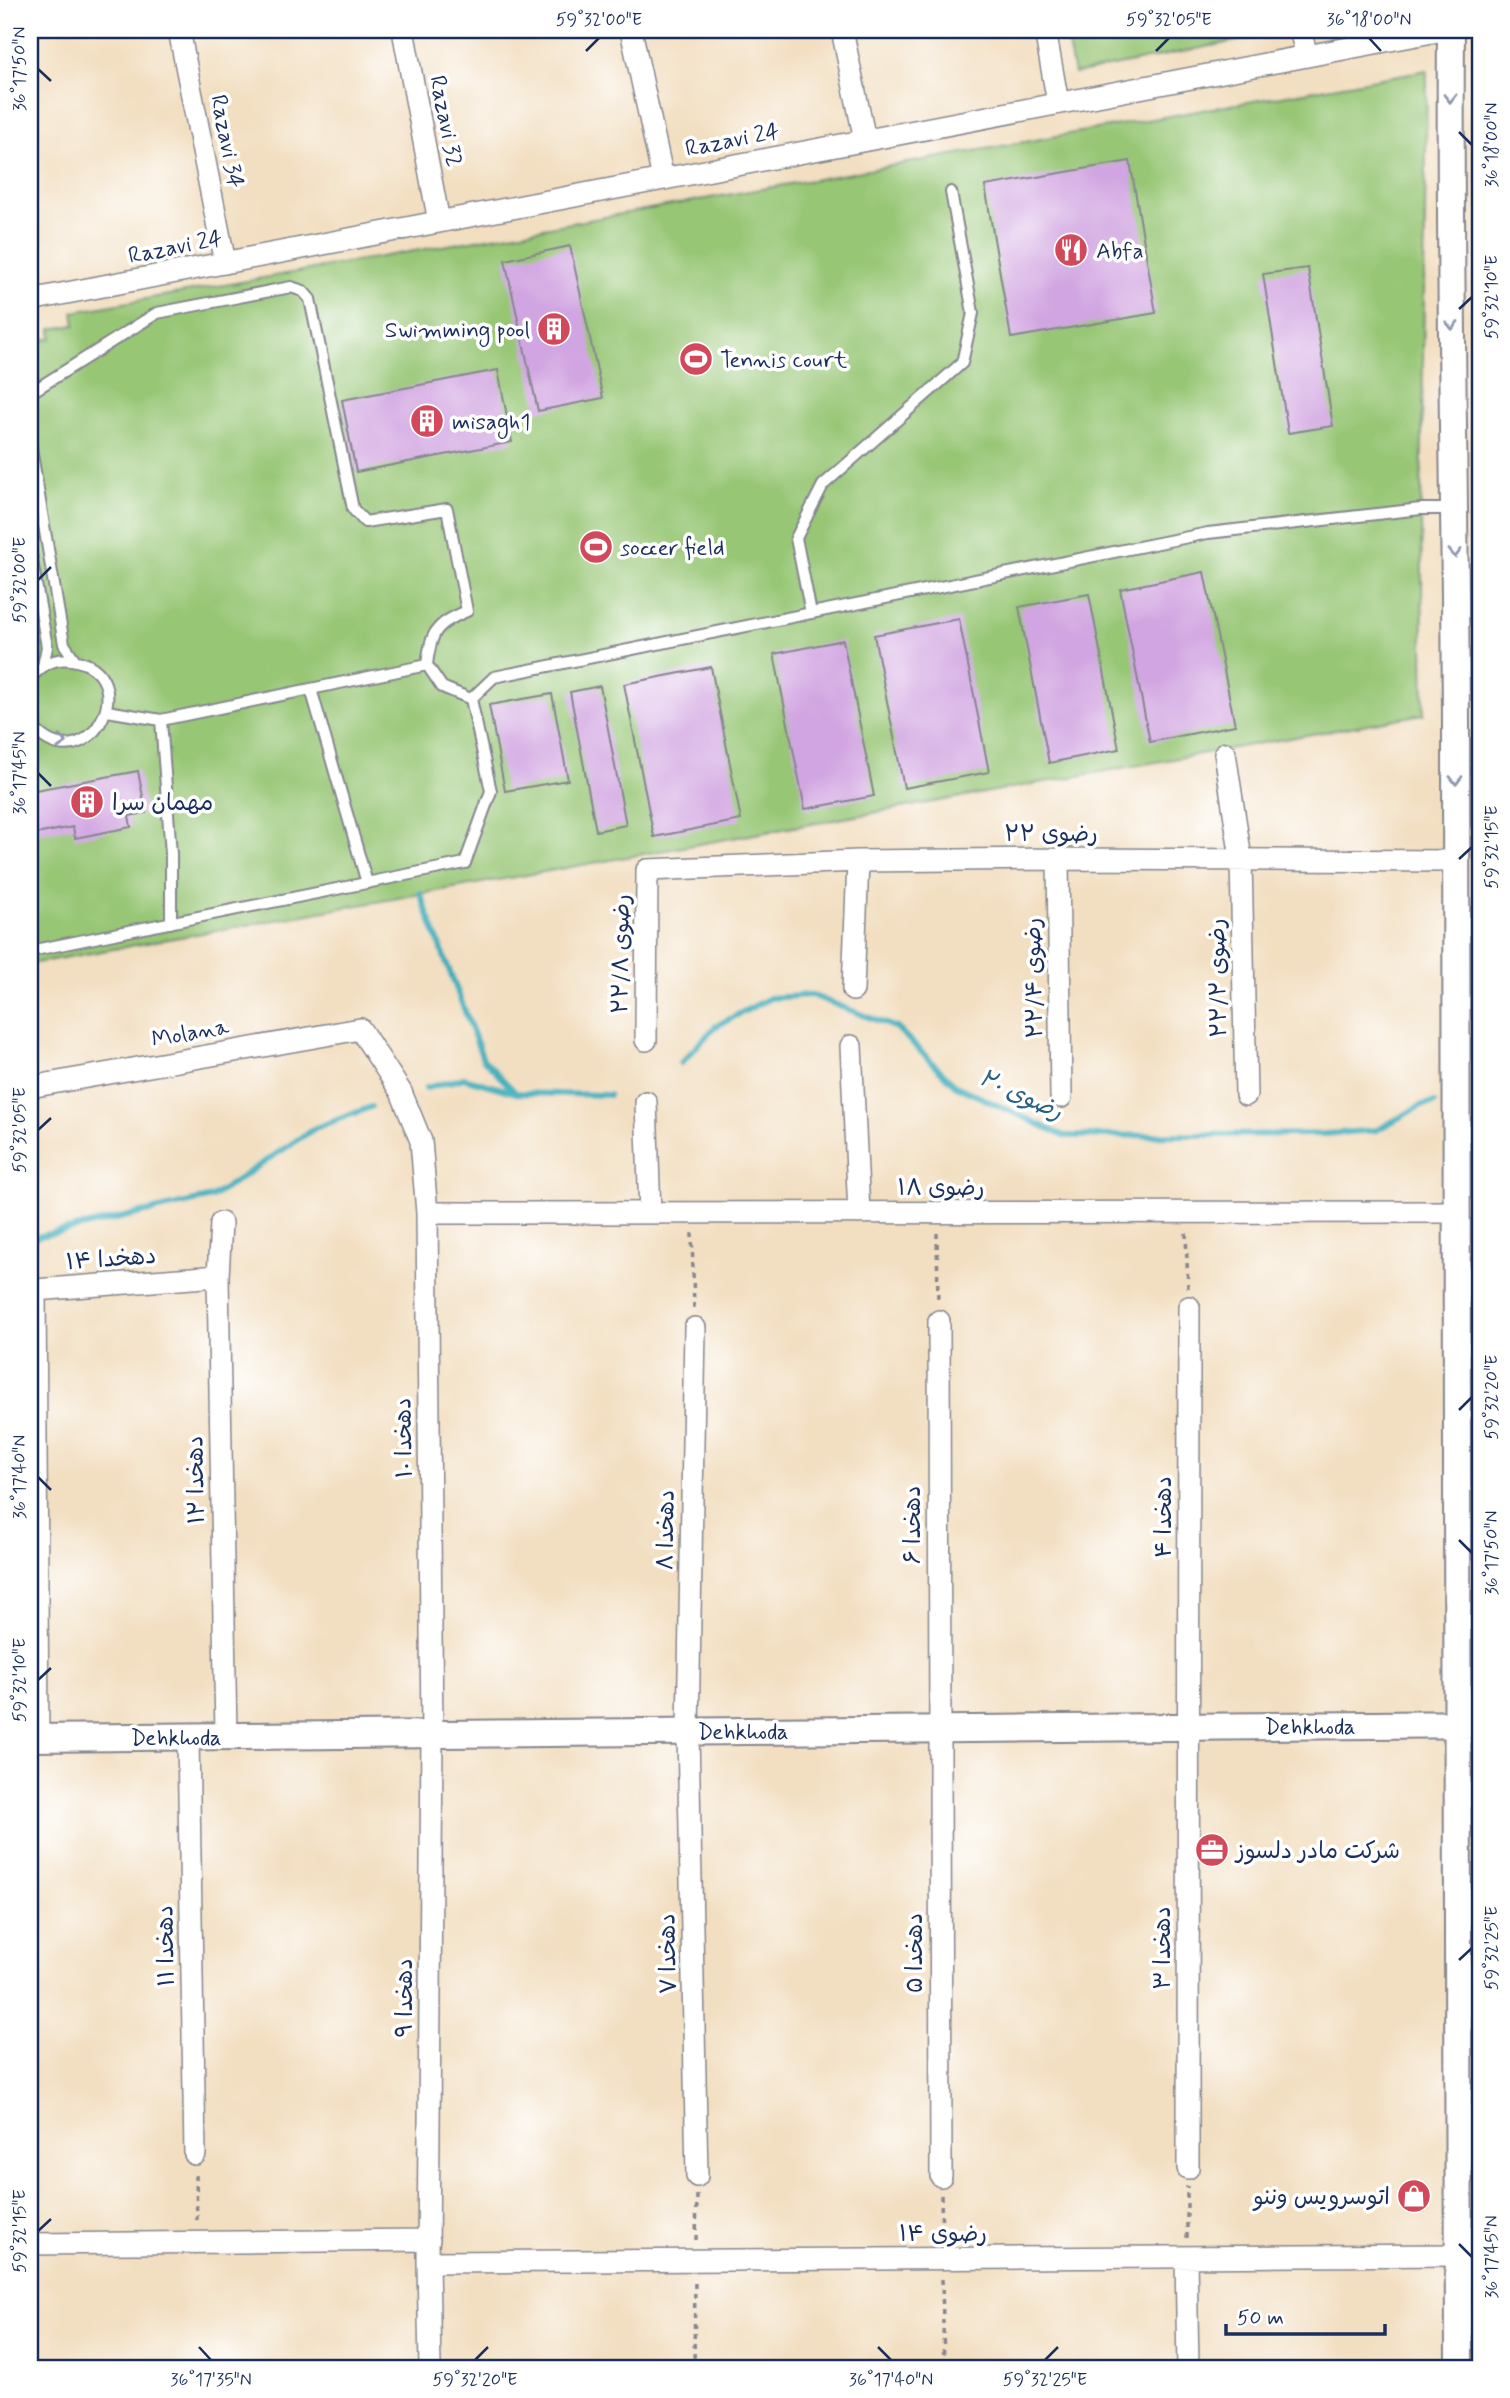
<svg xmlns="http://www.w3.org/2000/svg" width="1510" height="2398" viewBox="0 0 1510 2398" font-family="Mynerve,'Playpen Sans Arabic',sans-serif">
  <rect width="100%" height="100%" fill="#fff"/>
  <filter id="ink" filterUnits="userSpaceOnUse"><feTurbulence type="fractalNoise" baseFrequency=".0143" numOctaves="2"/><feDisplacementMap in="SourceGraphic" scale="14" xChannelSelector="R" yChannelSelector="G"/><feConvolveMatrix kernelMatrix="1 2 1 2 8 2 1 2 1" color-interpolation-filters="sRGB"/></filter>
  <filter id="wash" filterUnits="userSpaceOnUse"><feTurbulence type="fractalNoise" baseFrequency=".00686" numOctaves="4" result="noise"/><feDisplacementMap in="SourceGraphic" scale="28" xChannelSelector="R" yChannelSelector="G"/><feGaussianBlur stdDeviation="1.57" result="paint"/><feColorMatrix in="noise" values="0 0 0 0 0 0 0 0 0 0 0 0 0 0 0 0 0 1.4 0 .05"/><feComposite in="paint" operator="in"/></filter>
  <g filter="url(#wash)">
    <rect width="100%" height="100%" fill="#f2dec0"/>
    <path fill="#97c674" stroke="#597a69" stroke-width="2" d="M1065,30H1289L1074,74Z
      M1427,70L1421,509L1424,714L30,964V363L35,361L32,342L52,338L51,329L75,325L73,312Z"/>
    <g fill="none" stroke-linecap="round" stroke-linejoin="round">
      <path stroke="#3eadbb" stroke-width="6" d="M420,893L483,1059L516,1093
        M681,1063L716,1026L770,998L811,995L897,1028L956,1086L1064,1136L1324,1134L1377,1130L1422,1105L1434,1103
        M426,1088L464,1078L516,1093L609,1095
        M30,1241L36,1237L212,1197L315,1128L371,1107"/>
    </g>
    <g id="blocks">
      <path fill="#d1a5e1" d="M1130,161L1156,313L1011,338L985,186Z
        M570,246L603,398L538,411L505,260Z
        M1308,268L1333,426L1288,433L1263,274Z
        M498,370L512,442L356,472L342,400Z
        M1204,572L1235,725L1150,742L1120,589Z
        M1089,594L1119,749L1049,763L1019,607Z
        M959,619L989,772L904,788L874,635Z
        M843,640L874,796L805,809L774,654Z
        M711,667L741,820L654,837L624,684Z
        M600,686L626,825L596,831L570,692Z
        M552,694L568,780L505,791L489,705Z
        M138,771L146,813L129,816L131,827L75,838L73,827L30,835V791Z"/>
    </g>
  </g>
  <g filter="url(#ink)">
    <use href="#blocks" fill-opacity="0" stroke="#86868f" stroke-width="2"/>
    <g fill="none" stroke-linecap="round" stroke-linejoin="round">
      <g stroke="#86868f" stroke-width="14">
        <path id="service" d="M30,393L157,313L291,287L303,291L310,299L353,509L365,522L447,509L467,611C436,624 431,631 427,665L442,687L471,699L494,677L1208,533L1421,509H1452
          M30,442L64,644L75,660
          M30,549L47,647L43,666
          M811,613L796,538L823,485L962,363L973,313L951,192
          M30,679C40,666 54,657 72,660C148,672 86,792 30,724
          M311,689L367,883
          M107,711L161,720L427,665
          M161,720L171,854V923
          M30,951L465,863L491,791L471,699"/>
      </g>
      <g stroke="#86868f" stroke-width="24">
        <path id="minor" d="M179,30L225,263
          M403,30L439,222
          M631,30L663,179
          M842,30L865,140
          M1045,30L1058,103
          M1300,30L1307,56
          M30,300L1443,30
          M1225,753L1241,859L1246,1095
          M1058,859L1061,1097
          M853,990L858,861
          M646,1040L647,870L858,861L1058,859L1456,861
          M851,1046L859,1213
          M30,1087L360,1029L401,1092L421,1141L427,1213L432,1734L428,2262L430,2368
          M646,1102L650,1213
          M427,1213L1456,1212
          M221,1223L218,1276L226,1736
          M939,1321L941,2176
          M695,1328L688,1732L697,2176
          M188,1737L195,2154
          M38,1738L35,1290L218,1276
          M1188,2168L1189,1307
          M30,2244L429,2240
          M1186,2257L1188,2368
          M428,2262L1459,2255"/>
      </g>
      <g stroke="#86868f" stroke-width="30">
        <path id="tertiary" d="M1451,30C1449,261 1455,492 1456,723C1457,1271 1457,1820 1459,2368
          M30,1738L1480,1724"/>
      </g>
      <path stroke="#86868f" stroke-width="3.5" stroke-dasharray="5 5" stroke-linecap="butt" d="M692,1233L694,1309
        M937,1233L938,1302
        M1186,1233L1188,1288
        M196,2175L197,2224
        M941,2195L942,2240
        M1187,2238V2186
        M696,2240L697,2195
        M942,2279L944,2368
        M694,2368L695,2279"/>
      <use href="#service" stroke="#fff" stroke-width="10"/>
      <use href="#minor" stroke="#fff" stroke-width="21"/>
      <use href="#tertiary" stroke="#fff" stroke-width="26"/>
    </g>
    <defs><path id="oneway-chevron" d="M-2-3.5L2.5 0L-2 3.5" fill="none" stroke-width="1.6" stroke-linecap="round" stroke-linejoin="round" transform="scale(1.75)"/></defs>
    <g stroke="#8d97ae">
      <use href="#oneway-chevron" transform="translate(1450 98) rotate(90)"/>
      <use href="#oneway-chevron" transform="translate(1452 325) rotate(89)"/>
      <use href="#oneway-chevron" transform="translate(1455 553) rotate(90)"/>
      <use href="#oneway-chevron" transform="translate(62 742) rotate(5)"/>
      <use href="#oneway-chevron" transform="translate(1456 780) rotate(90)"/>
    </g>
  </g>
  <path fill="none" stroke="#1b2f5e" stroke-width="2.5" d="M1369,38L1381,51M586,51L599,38M1156,51L1169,38M38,69L51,81M1459,132L1472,145M1459,309L1472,297M38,580L51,567M38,773L51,786M1459,859L1472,847M38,1130L51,1118M1459,1410L1472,1397M38,1477L51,1490M1459,1540L1472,1553M38,1680L51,1668M1459,1960L1472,1948M38,2231L51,2219M1459,2244L1472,2257M199,2347L211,2360M878,2347L891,2360M475,2360L488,2347M1045,2360L1058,2347"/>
  <defs>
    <g id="restaurant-disc" transform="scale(1.75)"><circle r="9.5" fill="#d1495b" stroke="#fff"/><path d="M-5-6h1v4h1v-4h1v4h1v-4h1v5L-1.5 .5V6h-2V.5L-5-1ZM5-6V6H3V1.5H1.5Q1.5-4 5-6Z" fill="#fff"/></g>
    <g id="building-disc" transform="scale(1.75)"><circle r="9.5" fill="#d1495b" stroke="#fff"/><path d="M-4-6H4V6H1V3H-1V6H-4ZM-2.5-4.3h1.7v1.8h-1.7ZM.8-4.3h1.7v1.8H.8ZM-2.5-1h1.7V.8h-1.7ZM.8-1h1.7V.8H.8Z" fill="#fff"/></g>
    <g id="stadium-disc" transform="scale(1.75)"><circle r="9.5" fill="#d1495b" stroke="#fff"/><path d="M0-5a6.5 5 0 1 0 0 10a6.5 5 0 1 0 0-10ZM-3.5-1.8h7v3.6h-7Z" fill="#fff"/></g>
    <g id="office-disc" transform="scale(1.75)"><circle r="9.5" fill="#d1495b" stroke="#fff"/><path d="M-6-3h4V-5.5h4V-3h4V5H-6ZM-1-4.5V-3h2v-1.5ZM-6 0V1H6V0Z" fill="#fff"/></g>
    <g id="shop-disc" transform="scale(1.75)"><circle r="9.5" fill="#d1495b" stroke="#fff"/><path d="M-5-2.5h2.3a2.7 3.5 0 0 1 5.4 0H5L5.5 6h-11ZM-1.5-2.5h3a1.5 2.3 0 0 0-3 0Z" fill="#fff"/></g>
  </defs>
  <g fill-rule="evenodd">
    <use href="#restaurant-disc" x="1071" y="250"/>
    <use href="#building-disc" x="554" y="329"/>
    <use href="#stadium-disc" x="696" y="359"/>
    <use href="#building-disc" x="427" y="421"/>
    <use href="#stadium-disc" x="596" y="547"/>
    <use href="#building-disc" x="87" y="802"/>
    <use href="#office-disc" x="1212" y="1850"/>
    <use href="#shop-disc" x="1414" y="2196"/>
  </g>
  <g text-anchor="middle" stroke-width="7" stroke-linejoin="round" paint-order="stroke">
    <g font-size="23" fill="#1b2f5e" stroke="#fff">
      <text transform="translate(447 121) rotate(79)" y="8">Razavi 32</text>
      <text transform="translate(732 139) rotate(-11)" y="8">Razavi 24</text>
      <text transform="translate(228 141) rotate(79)" y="8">Razavi 34</text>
      <text transform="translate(175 246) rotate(-11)" y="8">Razavi 24</text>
      <text x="1051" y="841">رضوی ۲۲</text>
      <text transform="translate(620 954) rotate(-89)" y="8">رضوی ۲۲/۸</text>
      <text transform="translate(1033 978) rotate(-91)" y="8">رضوی ۲۲/۴</text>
      <text transform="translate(1217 978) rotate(-91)" y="8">رضوی ۲۲/۲</text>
      <text transform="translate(190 1032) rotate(-10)" y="8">Molana</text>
      <text x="941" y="1195">رضوی ۱۸</text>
      <text transform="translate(111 1258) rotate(-4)" y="8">دهخدا ۱۴</text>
      <text transform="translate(403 1438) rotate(-91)" y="8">دهخدا ۱۰</text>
      <text transform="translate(195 1480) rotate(-91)" y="8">دهخدا ۱۲</text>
      <text transform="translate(1163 1517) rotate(-90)" y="8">دهخدا ۴</text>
      <text transform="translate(912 1525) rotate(-90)" y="8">دهخدا ۶</text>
      <text transform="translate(665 1530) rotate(-89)" y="8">دهخدا ۸</text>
      <text x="1310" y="1734">Dehkhoda</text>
      <text x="743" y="1739">Dehkhoda</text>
      <text x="176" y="1745">Dehkhoda</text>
      <text transform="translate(165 1946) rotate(-91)" y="8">دهخدا ۱۱</text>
      <text transform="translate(1162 1948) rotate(-90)" y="8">دهخدا ۳</text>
      <text transform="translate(914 1953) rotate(-90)" y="8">دهخدا ۵</text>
      <text transform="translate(667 1954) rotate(-91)" y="8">دهخدا ۷</text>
      <text transform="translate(404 1998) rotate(-90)" y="8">دهخدا ۹</text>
      <text x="943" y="2241">رضوی ۱۴</text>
    </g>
    <g font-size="23" fill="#1b2f5e" stroke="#fff" text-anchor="start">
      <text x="1096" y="258">Abfa</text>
      <text x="530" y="337" text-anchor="end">Swimming pool</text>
      <text x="720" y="367">Tennis court</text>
      <text x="452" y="429">misagh1</text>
      <text x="620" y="555">soccer field</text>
      <text x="112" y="810">مهمان سرا</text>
      <text x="1236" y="1858">شرکت مادر دلسوز</text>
      <text x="1390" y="2204" text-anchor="end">اتوسرویس وننو</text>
    </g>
    <g font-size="24" font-style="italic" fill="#296183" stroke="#fff">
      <text transform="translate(1021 1094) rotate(25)" y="8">رضوی ۲۰</text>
    </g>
  </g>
  <rect width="1510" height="2398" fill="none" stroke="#fff" stroke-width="77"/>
  <path d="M1226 2324v10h159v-10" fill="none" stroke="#1b2f5e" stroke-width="3.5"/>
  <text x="1237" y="2324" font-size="21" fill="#1b2f5e" stroke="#ffffff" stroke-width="5" paint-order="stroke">50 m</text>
  <rect x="38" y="38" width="1434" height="2322" fill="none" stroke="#1b2f5e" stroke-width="2.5"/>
  <g font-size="18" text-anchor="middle" fill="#1b2f5e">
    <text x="599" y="25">59°32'00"E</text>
    <text x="1169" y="25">59°32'05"E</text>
    <text x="1369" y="25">36°18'00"N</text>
    <text transform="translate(19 69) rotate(-90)" y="6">36°17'50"N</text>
    <text transform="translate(1491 145) rotate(-90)" y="6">36°18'00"N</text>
    <text transform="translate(1491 297) rotate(-90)" y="6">59°32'10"E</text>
    <text transform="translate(19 580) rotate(-90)" y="6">59°32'00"E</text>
    <text transform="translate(19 773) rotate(-90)" y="6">36°17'45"N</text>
    <text transform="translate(1491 847) rotate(-90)" y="6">59°32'15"E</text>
    <text transform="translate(19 1130) rotate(-90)" y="6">59°32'05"E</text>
    <text transform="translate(1491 1397) rotate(-90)" y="6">59°32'20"E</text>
    <text transform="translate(19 1477) rotate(-90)" y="6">36°17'40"N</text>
    <text transform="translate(1491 1553) rotate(-90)" y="6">36°17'50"N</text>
    <text transform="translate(19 1680) rotate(-90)" y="6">59°32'10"E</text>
    <text transform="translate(1491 1948) rotate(-90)" y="6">59°32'25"E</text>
    <text transform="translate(19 2231) rotate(-90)" y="6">59°32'15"E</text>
    <text transform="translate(1491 2257) rotate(-90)" y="6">36°17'45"N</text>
    <text x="211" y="2385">36°17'35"N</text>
    <text x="475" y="2385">59°32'20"E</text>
    <text x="891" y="2385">36°17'40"N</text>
    <text x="1045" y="2385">59°32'25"E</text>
  </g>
</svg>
